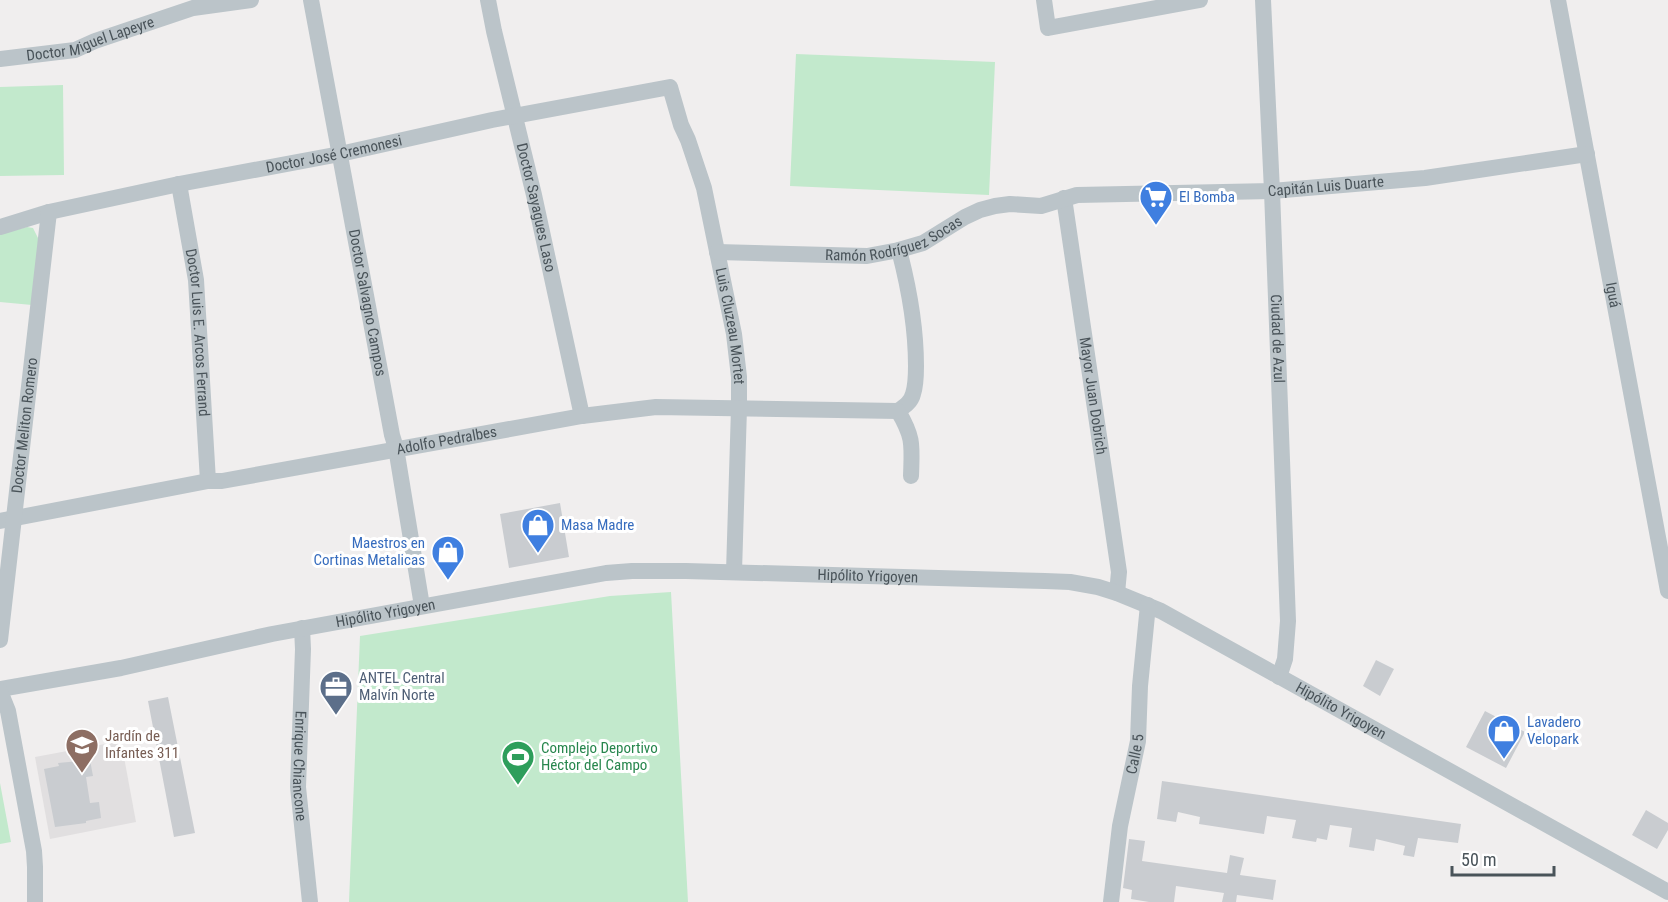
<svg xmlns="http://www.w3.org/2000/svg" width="1668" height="902" viewBox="0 0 1668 902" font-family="'Roboto Condensed',sans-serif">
  <rect width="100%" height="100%" fill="#f0eeee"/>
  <path fill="#e1dfe0" d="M121,741L136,822L50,839L35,757Z"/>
  <path fill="#c2e9cc" d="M796,54L995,62L989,195L790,186Z
    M63,85L64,175L0,176V87Z
    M27,227L33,228L39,240L32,305L0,302V234Z
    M671,592L688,902H349L360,636L610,596Z
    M0,783L11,842L0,844Z"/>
  <path fill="#c9ccd0" d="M560,503L569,557L509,568L500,514Z
    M1376,660L1394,669L1380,696L1363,686Z
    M168,697L195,833L174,837L148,701Z
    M1485,711L1525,732L1506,768L1466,747Z
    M90,760L93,776L86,777L90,803L99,802L101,818L86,821V823L55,827L44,769L59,766L58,763Z
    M1162,781L1461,824L1458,843L1418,838L1414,857L1403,855L1405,846L1376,839L1374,851L1349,847L1352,828L1330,825L1327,840L1317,838L1316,842L1292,838L1296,820L1267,816L1264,834L1199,824L1200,817L1178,812L1176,822L1157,819Z
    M1646,810L1668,823V830L1657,849L1632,835Z
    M1129,839L1145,841L1142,861L1227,873L1230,855L1244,858L1240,875L1276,880L1273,900L1237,895L1236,902H1222L1224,893L1176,886L1174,902H1149L1131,899L1132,890L1123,888Z"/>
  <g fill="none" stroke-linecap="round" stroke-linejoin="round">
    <g stroke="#bbc4c9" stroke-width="16">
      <path id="s1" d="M311,0L392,435L396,448L422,606"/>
      <path id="s2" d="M488,0L494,31L534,195L582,416"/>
      <path d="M1044,0L1048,28L1200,0"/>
      <path id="s3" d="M1263,0L1272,191L1288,621L1285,659L1279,677"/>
      <path id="s4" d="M1558,0L1668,591"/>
      <path id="s5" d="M0,59L75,50L95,41L193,8L251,0"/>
      <path id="s6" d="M179,184L196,280L208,481"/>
      <path id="s7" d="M1064,198L1119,572L1117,593"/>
      <path id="s8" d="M0,227L49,212L179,184L340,154L492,120L670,87L681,125L688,140L704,188L734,334L739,377V408L734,572"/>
      <path id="s9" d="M717,252L867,256L899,250L923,243L965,217L980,210L995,206L1010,204L1041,206L1077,195L1272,191L1425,178L1587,154"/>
      <path d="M898,411C905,406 911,402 913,394C916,385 916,375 916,366C916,326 909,288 899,250"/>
      <path d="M898,411C914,438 912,445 911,476"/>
      <path id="s10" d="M0,521L208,481H222L582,416L656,407L898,411"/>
      <path id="s11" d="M302,628L303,649L298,787L310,902"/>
      <path id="s12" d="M0,640L49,212"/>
      <path id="s13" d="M0,689L121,668L272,634L606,573L632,571H686L1045,581L1070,582L1098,587L1117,593L1161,611L1668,892"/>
      <path d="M0,691L8,711L34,851L35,867V902"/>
      <path id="s14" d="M1111,902L1120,826L1138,741L1140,686L1148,605"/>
    </g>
  </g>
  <defs>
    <g id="supermarket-pin" transform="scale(1.725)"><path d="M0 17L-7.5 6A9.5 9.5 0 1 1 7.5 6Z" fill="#3f7fe0" stroke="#fff"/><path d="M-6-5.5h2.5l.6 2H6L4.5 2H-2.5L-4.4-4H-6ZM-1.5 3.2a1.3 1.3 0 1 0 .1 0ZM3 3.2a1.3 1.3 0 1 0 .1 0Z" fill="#fff"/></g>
    <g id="shop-pin" transform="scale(1.725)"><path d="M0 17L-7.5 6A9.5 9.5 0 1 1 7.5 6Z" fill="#3f7fe0" stroke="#fff"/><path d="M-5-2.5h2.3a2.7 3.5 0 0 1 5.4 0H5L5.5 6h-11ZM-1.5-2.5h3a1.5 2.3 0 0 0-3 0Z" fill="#fff"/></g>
    <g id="office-pin" transform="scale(1.725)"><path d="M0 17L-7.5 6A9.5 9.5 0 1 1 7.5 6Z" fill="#5c6f8a" stroke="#fff"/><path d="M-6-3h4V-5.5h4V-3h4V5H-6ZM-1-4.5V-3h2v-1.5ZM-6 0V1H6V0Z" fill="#fff"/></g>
    <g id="school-pin" transform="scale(1.725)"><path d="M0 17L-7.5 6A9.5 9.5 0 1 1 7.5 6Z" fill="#8d6e63" stroke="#fff"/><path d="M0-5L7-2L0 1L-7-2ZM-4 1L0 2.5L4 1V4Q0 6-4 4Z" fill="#fff"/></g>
    <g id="stadium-pin" transform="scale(1.725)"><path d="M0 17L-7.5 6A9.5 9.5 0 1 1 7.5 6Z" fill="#2e9e5b" stroke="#fff"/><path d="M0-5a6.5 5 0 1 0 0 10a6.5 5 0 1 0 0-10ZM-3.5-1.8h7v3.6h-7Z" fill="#fff"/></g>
  </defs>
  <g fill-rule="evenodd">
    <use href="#supermarket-pin" x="1156" y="197"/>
    <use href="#shop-pin" x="538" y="525"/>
    <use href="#shop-pin" x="448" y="552"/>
    <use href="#office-pin" x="336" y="687"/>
    <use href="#shop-pin" x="1504" y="731"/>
    <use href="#school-pin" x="82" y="745"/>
    <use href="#stadium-pin" x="518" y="757"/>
  </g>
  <g text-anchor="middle" stroke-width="6" stroke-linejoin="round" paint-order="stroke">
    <g font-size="15" fill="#495359" stroke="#fff">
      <text dy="5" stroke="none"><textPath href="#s5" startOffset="93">Doctor Miguel Lapeyre</textPath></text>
      <text dy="5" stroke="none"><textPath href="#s8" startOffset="342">Doctor José Cremonesi</textPath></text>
      <text dy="5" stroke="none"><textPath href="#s9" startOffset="622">Capitán Luis Duarte</textPath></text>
      <text dy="5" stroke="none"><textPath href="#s2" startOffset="213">Doctor Sayagues Laso</textPath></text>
      <text dy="5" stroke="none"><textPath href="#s9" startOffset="180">Ramón Rodríguez Socas</textPath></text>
      <text dy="5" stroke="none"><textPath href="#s4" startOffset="300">Iguá</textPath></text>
      <text dy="5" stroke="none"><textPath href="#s1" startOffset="308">Doctor Salvagno Campos</textPath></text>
      <text dy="5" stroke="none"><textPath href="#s8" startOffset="932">Luis Cluzeau Mortet</textPath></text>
      <text dy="5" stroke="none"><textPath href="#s6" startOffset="150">Doctor Luis E. Arcos Ferrand</textPath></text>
      <text dy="5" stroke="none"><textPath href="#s3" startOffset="339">Ciudad de Azul</textPath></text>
      <text dy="5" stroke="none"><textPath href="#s7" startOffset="200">Mayor Juan Dobrich</textPath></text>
      <text dy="5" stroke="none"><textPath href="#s12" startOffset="216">Doctor Meliton Romero</textPath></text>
      <text dy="5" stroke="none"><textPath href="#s10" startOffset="454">Adolfo Pedralbes</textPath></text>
      <text dy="5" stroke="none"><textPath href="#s13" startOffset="879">Hipólito Yrigoyen</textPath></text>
      <text dy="5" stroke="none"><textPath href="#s13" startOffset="393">Hipólito Yrigoyen</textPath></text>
      <text dy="5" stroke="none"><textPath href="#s13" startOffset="1383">Hipólito Yrigoyen</textPath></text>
      <text dy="5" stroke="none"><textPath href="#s14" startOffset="150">Calle 5</textPath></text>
      <text dy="5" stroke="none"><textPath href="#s11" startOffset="138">Enrique Chiancone</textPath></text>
    </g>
    <g font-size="15" fill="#366cbe" stroke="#fff" text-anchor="start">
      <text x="1179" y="202">El Bomba</text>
      <text x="561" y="530">Masa Madre</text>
      <text x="425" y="548" text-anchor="end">Maestros en<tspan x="425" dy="17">Cortinas Metalicas</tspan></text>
      <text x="1527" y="727">Lavadero<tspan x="1527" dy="17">Velopark</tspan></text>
    </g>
    <g font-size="15" fill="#4e5e75" stroke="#fff" text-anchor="start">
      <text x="359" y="683">ANTEL Central<tspan x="359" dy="17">Malvín Norte</tspan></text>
    </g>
    <g font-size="15" fill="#785e54" stroke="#fff" text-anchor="start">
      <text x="105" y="741">Jardín de<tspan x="105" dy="17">Infantes 311</tspan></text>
    </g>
    <g font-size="15" fill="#27864d" stroke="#fff" text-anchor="start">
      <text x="541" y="753">Complejo Deportivo<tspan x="541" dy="17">Héctor del Campo</tspan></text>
    </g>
  </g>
  <path d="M1452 866v9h102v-9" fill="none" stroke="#495359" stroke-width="3"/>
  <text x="1461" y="866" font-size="18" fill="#495359" stroke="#ffffff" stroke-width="4.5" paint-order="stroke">50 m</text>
</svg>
